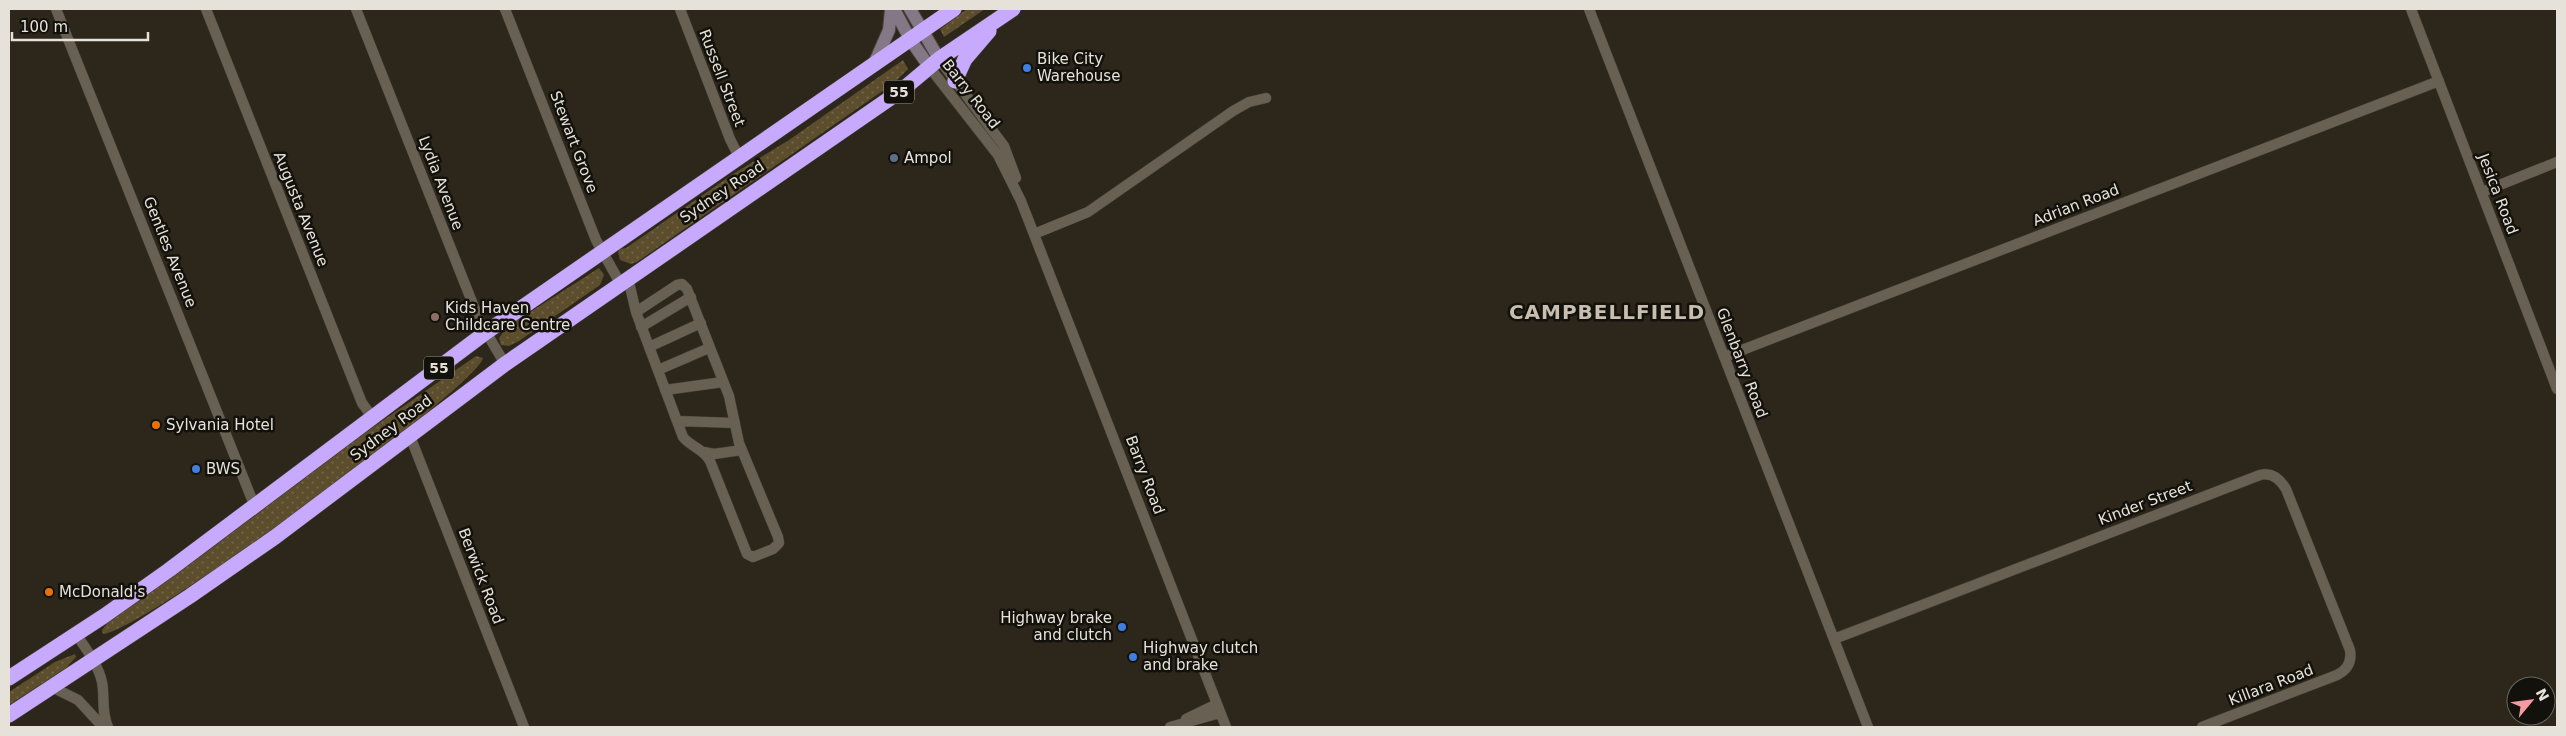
<svg xmlns="http://www.w3.org/2000/svg" width="2566" height="736" viewBox="0 0 2566 736" font-family="'DejaVu Sans',sans-serif">
  <defs>
    <pattern id="grass-dots" width="8" height="8" patternUnits="userSpaceOnUse" patternTransform="scale(1.25)"><rect width="8" height="8" fill="#5c4d2c"/><path d="M2 2h.1M6 6h.1" fill="none" stroke="#73664a" stroke-width="1.8" stroke-linecap="round"/></pattern>
  </defs>
  <rect width="100%" height="100%" fill="#2d271b"/>
  <path fill="url(#grass-dots)" d="M967,9H985L944,37L940,29Z
    M903,60L908,69L894,83L637,262L631,264L620,260L618,252L620,249L626,248L733,174L789,140Z
    M599,268L604,275L600,285L519,341L509,346L501,345L499,338L507,327Z
    M476,356L483,358C477,387 138,634 103,634L102,630L109,621L185,568L369,430Z
    M75,654L76,657L66,668L9,705V692L55,662Z"/>
  <g fill="none" stroke-linecap="round" stroke-linejoin="round">
    <g stroke="#484238" stroke-width="11">
      <path id="street" d="M56,9L255,507
        M206,9L362,403L373,418
        M356,9L480,322L505,364
        M505,9L596,240L620,283
        M680,9L730,139L739,157
        M1589,9L1868,727
        M2411,9L2557,389
        M939,59L1004,146L1016,178
        M930,68L998,155L1021,201L1226,727
        M2482,192L2557,162
        M1034,234L1088,212L1233,111L1249,102L1266,98
        M628,278L636,312L683,437C691,447 704,449 710,461L747,554L753,557L773,549L779,543L778,537L739,443L729,396L687,289L682,284L677,285L636,312
        M641,327L691,297
        M649,347L701,323
        M1724,357L2439,81
        M658,370L709,348
        M665,390L723,382
        M677,421L735,423
        M410,436L524,727
        M704,452L714,454L742,450
        M76,634C86,649 98,664 102,682C105,698 101,711 108,727
        M1834,639L2260,475C2272,472 2280,479 2286,489L2350,650C2352,662 2347,670 2337,675L2202,727
        M52,687L78,700L103,727
        M1186,719L1217,704
        M1170,727L1220,713"/>
    </g>
    <g stroke="#484238" stroke-width="14">
      <path id="secondary" d="M894,9L910,39L930,68
        M910,9L939,59
        M874,64L889,30L891,9"/>
    </g>
    <g stroke="#484238" stroke-width="16">
      <path id="highway" d="M955,81L965,59L989,31
        M9,678L104,616L169,570L485,333L954,9
        M9,715L190,596L275,537L505,364L902,90L939,59L1013,9"/>
    </g>
    <use href="#street" stroke="#686153" stroke-width="10"/>
    <use href="#secondary" stroke="#847786" stroke-width="12"/>
    <use href="#highway" stroke="#c7aafe" stroke-width="15"/>
  </g>
  <g fill="#3f7fe0" stroke="#13110b" stroke-width="2">
    <circle cx="1027" cy="68" r="5"/>
    <circle cx="196" cy="469" r="5"/>
    <circle cx="1122" cy="627" r="5"/>
    <circle cx="1133" cy="657" r="5"/>
  </g>
  <circle fill="#5c6f8a" stroke="#13110b" stroke-width="2" cx="894" cy="158" r="5"/>
  <circle fill="#8d6e63" stroke="#13110b" stroke-width="2" cx="435" cy="317" r="5"/>
  <g fill="#e8710a" stroke="#13110b" stroke-width="2">
    <circle cx="156" cy="425" r="5"/>
    <circle cx="49" cy="592" r="5"/>
  </g>
  <g text-anchor="middle" stroke-width="5" stroke-linejoin="round" paint-order="stroke">
    <g fill="#13110b" stroke="#a7a39c" stroke-width="1">
      <rect x="884" y="80.5" width="30" height="23" rx="4"/>
      <rect x="424" y="356.5" width="30" height="23" rx="4"/>
    </g>
    <g font-size="14" font-weight="bold" fill="#e6e2da">
      <text x="899" y="97">55</text>
      <text x="439" y="373">55</text>
    </g>
    <g font-size="15" fill="#e6e2da" stroke="#13110b" text-anchor="start">
      <text x="1037" y="64">Bike City<tspan x="1037" dy="17">Warehouse</tspan></text>
      <text x="904" y="163">Ampol</text>
      <text x="445" y="313">Kids Haven<tspan x="445" dy="17">Childcare Centre</tspan></text>
      <text x="166" y="430">Sylvania Hotel</text>
      <text x="206" y="474">BWS</text>
      <text x="59" y="597">McDonald's</text>
      <text x="1112" y="623" text-anchor="end">Highway brake<tspan x="1112" dy="17">and clutch</tspan></text>
      <text x="1143" y="653">Highway clutch<tspan x="1143" dy="17">and brake</tspan></text>
    </g>
    <g font-size="15" fill="#e6e2da" stroke="#13110b">
      <text transform="translate(722 78) rotate(69)" y="5">Russell Street</text>
      <text transform="translate(971 94) rotate(52)" y="5">Barry Road</text>
      <text transform="translate(574 142) rotate(69)" y="5">Stewart Grove</text>
      <text transform="translate(441 183) rotate(69)" y="5">Lydia Avenue</text>
      <text transform="translate(722 192) rotate(-34)" y="5">Sydney Road</text>
      <text transform="translate(2498 194) rotate(69)" y="5">Jesica Road</text>
      <text transform="translate(2076 205) rotate(-21)" y="5">Adrian Road</text>
      <text transform="translate(301 209) rotate(68)" y="5">Augusta Avenue</text>
      <text transform="translate(170 252) rotate(68)" y="5">Gentles Avenue</text>
      <text transform="translate(1742 363) rotate(69)" y="5">Glenbarry Road</text>
      <text transform="translate(391 428) rotate(-37)" y="5">Sydney Road</text>
      <text transform="translate(1145 475) rotate(69)" y="5">Barry Road</text>
      <text transform="translate(2145 503) rotate(-21)" y="5">Kinder Street</text>
      <text transform="translate(481 576) rotate(69)" y="5">Berwick Road</text>
      <text transform="translate(2271 685) rotate(-21)" y="5">Killara Road</text>
    </g>
    <g font-size="20" font-weight="bold" letter-spacing="1" fill="#c6beae" stroke="#13110b">
      <text x="1607" y="319">CAMPBELLFIELD</text>
    </g>
  </g>
  <rect width="2566" height="736" fill="none" stroke="#e6e2da" stroke-width="20"/>
  <g transform="translate(2531 701) rotate(61)"><circle r="24" fill="#13110b" stroke="#67655e"/>
  <path d="M0-4L9 19L0 12L-9 19Z" fill="#f49aa3"/>
  <text y="-8" font-size="14" font-weight="bold" text-anchor="middle" fill="#e6e2da">N</text>
  </g>
  <path d="M12 32v8h136v-8" fill="none" stroke="#e6e2da" stroke-width="2.5"/>
  <text x="20" y="32" font-size="15" fill="#e6e2da" stroke="#13110b" stroke-width="4" paint-order="stroke">100 m</text>
</svg>
